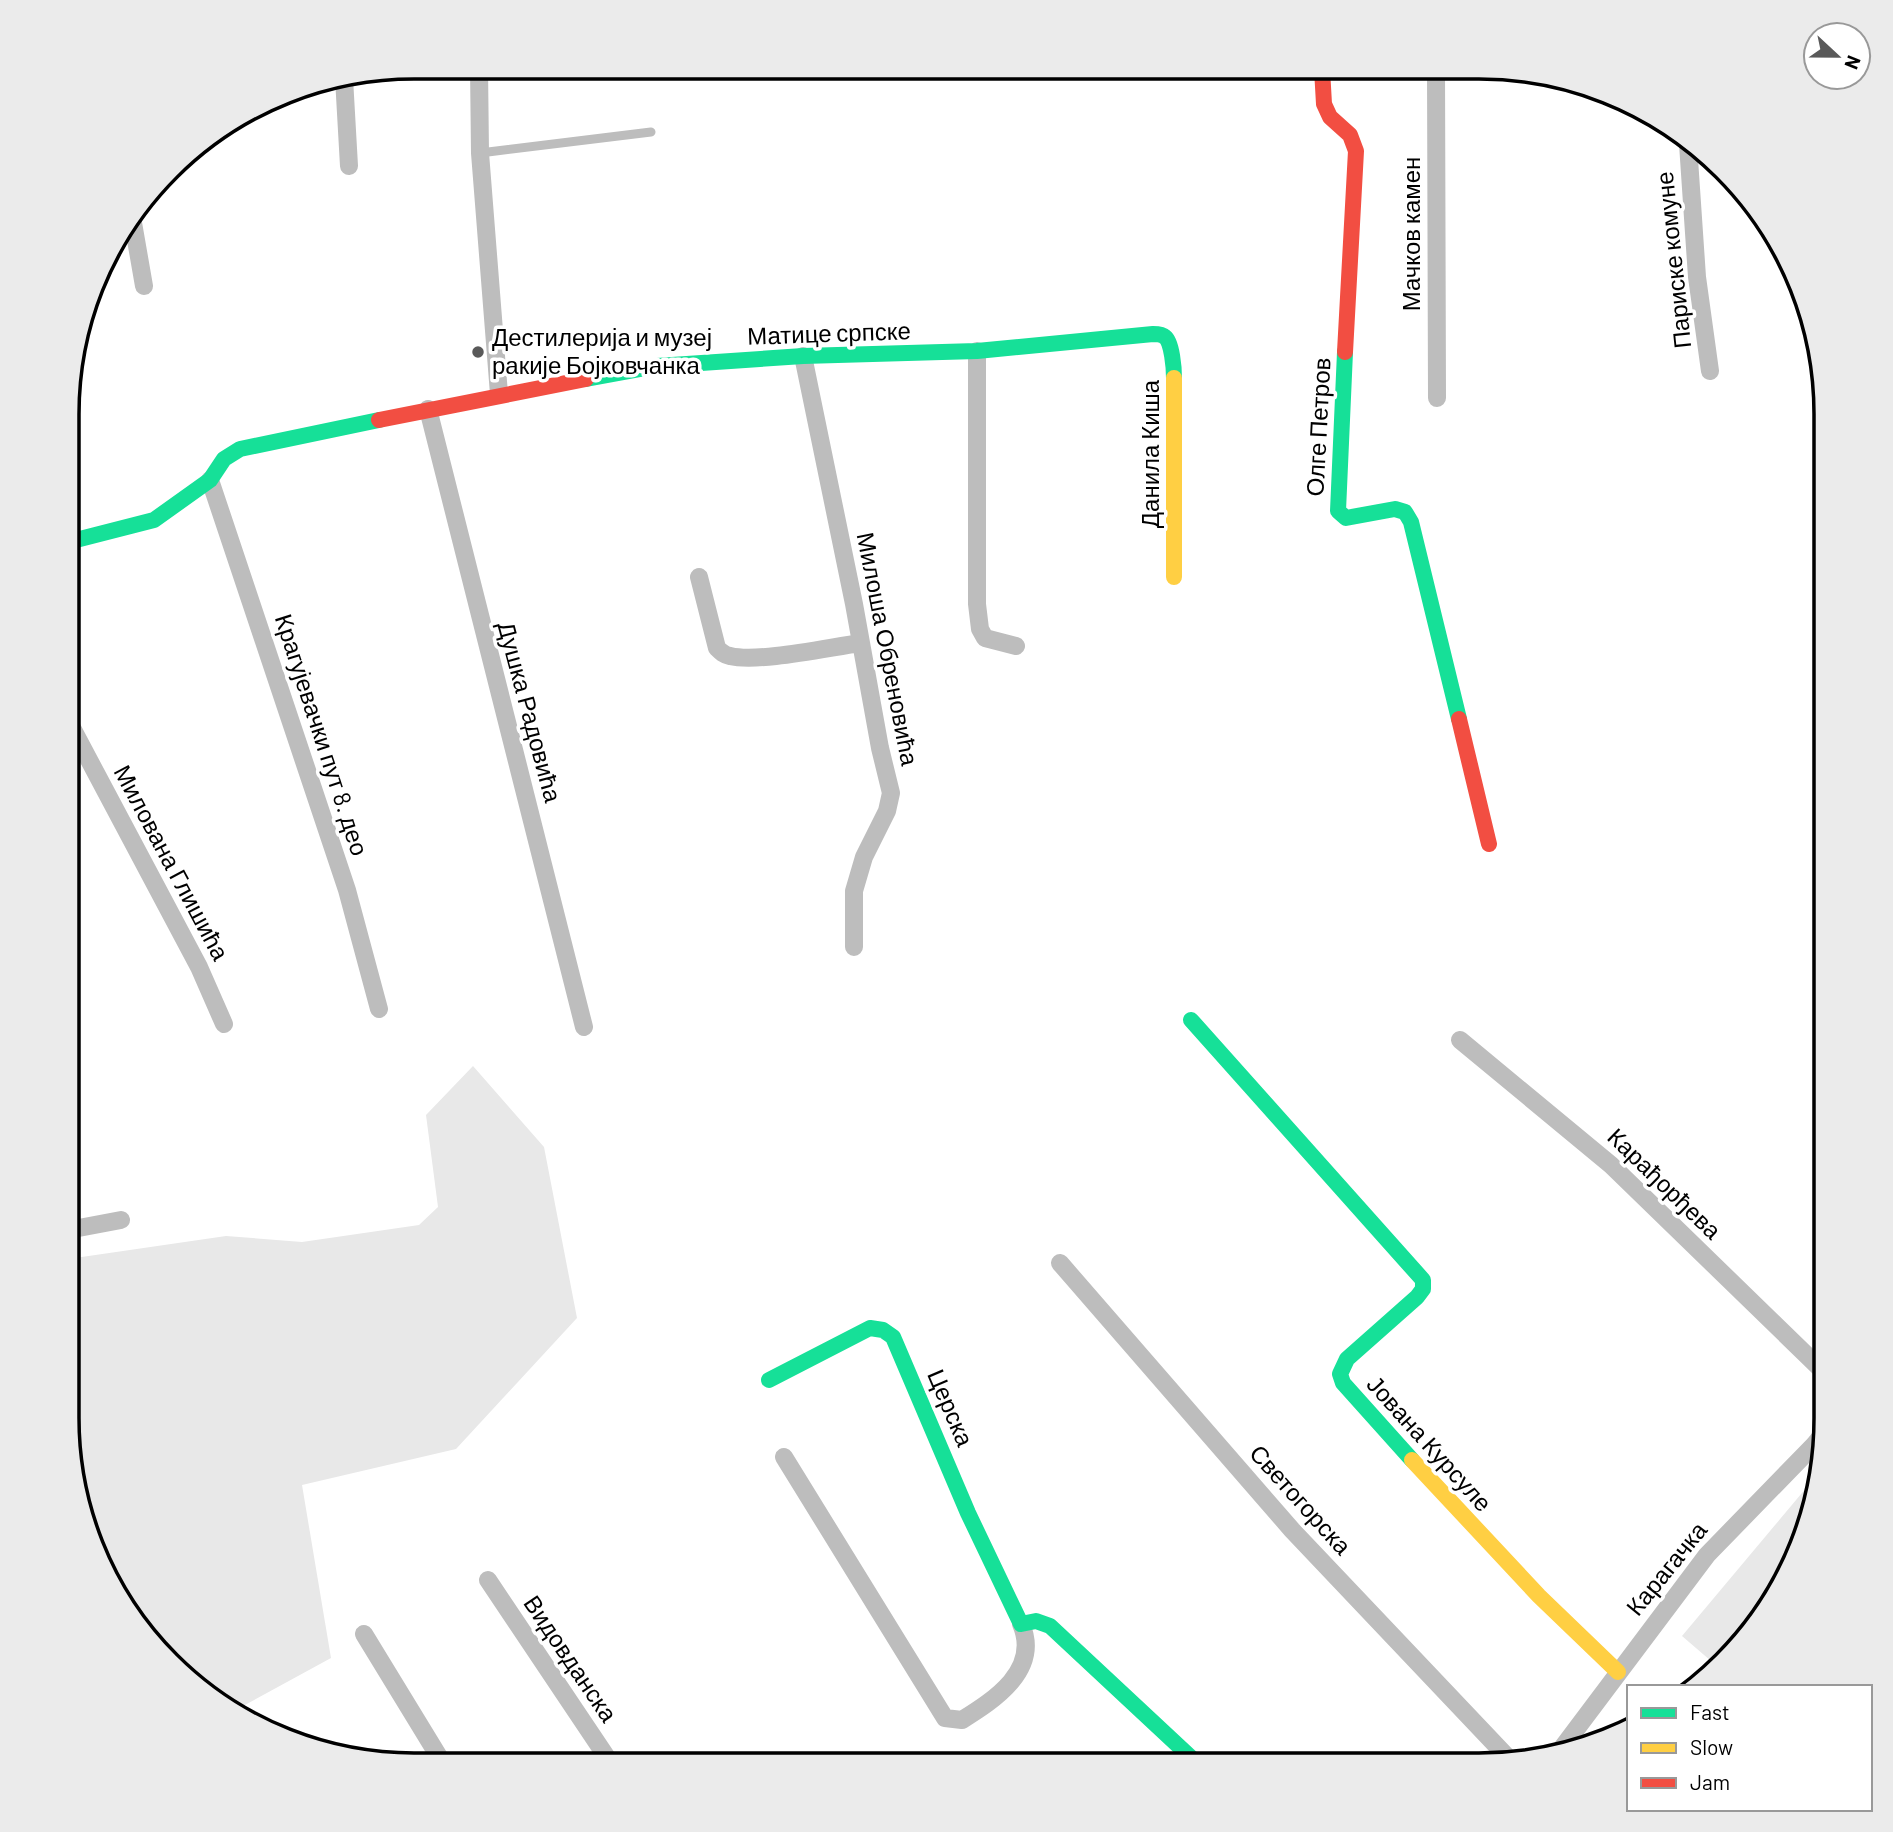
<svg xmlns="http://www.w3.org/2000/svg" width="1893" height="1832" viewBox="0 0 1893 1832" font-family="Barlow,sans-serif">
  <rect width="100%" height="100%" fill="#fff"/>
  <path fill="#e8e8e8" d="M473,1066L544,1147L577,1318L456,1449L302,1485L331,1658L232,1712L202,1694L138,1630L93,1551L67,1441L68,1259L226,1236L302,1242L419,1225L438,1207L426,1115Z
    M1817,1475L1791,1572L1755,1630L1718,1667L1682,1636Z"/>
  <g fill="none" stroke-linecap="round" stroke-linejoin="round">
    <path stroke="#bdbdbd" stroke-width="9" d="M480,153L651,132"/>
    <path stroke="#bdbdbd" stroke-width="18" d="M479,67L480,153L499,394
      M1436,69L1437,398
      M344,78L349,166
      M1688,144L1697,277L1710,371
      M132,217L144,286
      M977,351V604L980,629L985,638L1016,646
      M803,356L854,604L880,748L891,793L887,811L864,857L854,891V947
      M428,409L584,1027
      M210,480L347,890L379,1009
      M699,577L717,648C721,652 724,655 730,656C758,663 830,647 861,643
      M71,726L199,967L224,1024
      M1460,1040L1611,1165L1826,1374
      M68,1230L121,1220
      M1060,1263L1292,1530L1512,1762
      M784,1457L945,1718L962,1720C994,1700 1041,1670 1021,1624
      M488,1580L612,1765
      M364,1634L444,1765
      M1559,1752L1707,1555L1814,1445L1826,1430"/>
    <path stroke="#16e098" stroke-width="16" d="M1345,352L1338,511L1346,518L1395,509L1405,512L1411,522L1459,719
      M586,379L657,366L803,356L977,351L1153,334C1157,334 1162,334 1165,337C1172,342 1174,369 1174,378
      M72,541L154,520L210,480L224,459L240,449L379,420
      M1191,1020L1423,1280V1289L1417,1297L1347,1359L1340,1374L1343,1383L1412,1460
      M769,1380L870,1328L883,1330L893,1337L968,1513L1021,1624L1036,1621L1050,1626L1199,1765"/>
    <path stroke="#ffcf43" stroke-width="16" d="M1174,378V577
      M1412,1460L1539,1596L1618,1672"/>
    <path stroke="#f24e42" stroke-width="16" d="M1322,69L1324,104L1330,117L1350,135L1356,151L1345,352
      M379,420L586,379
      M1459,719L1489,844"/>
  </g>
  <circle fill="#595959" stroke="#fff" stroke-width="2.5" cx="478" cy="352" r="7"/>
  <g text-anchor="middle" stroke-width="7" stroke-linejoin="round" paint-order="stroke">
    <g font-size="24" fill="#000" stroke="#fff">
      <text transform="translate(1412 234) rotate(-90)" y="8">Мачков камен</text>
      <text transform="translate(1674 260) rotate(-96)" y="8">Париске комуне</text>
      <text transform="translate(829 334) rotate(-2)" y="8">Матице српске</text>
      <text transform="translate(1319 427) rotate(-87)" y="8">Олге Петров</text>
      <text transform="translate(1151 454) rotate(-90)" y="8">Данила Киша</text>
      <text transform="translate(887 649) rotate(79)" y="8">Милоша Обреновића</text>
      <text transform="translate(529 712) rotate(75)" y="8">Душка Радовића</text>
      <text transform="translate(321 735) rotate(72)" y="8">Крагујевачки пут 8. део</text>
      <text transform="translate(171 863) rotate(62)" y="8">Милована Глишића</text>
      <text transform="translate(1664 1184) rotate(44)" y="8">Карађорђева</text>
      <text transform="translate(950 1408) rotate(67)" y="8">Церска</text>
      <text transform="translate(1429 1444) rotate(48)" y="8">Јована Курсуле</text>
      <text transform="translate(1300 1500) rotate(48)" y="8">Светогорска</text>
      <text transform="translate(1667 1569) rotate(-51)" y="8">Карагачка</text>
      <text transform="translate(570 1659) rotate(56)" y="8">Видовданска</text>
    </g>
    <g font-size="24" fill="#000" stroke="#fff" text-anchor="start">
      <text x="492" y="346">Дестилерија и музеј<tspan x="492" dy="28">ракије Бојковчанка</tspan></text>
    </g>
  </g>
  <path d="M0 0H1893V1832H0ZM414 79H1479A335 335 0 0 1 1814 414V1418A335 335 0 0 1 1479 1753H414A335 335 0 0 1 79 1418V414A335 335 0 0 1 414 79Z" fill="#ebebeb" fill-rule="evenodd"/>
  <path fill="none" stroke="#000" stroke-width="3.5" d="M414 79H1479A335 335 0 0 1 1814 414V1418A335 335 0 0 1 1479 1753H414A335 335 0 0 1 79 1418V414A335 335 0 0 1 414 79Z"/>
  <rect x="1627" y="1685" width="245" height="126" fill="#ffffff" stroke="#999999" stroke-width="2"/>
  <rect x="1641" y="1708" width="35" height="10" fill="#16e098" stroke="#999999" stroke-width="2"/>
  <text x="1690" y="1720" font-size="21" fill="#000000">Fast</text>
  <rect x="1641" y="1743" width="35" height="10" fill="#ffcf43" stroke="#999999" stroke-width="2"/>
  <text x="1690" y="1755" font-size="21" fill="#000000">Slow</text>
  <rect x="1641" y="1778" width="35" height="10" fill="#f24e42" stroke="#999999" stroke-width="2"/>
  <text x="1690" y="1790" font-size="21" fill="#000000">Jam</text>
  <g transform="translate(1837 56) rotate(112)"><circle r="33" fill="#ffffff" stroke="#999999" stroke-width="2"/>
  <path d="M0-5L12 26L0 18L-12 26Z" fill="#595959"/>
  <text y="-10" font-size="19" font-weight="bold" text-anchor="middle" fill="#000000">N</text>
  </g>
</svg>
